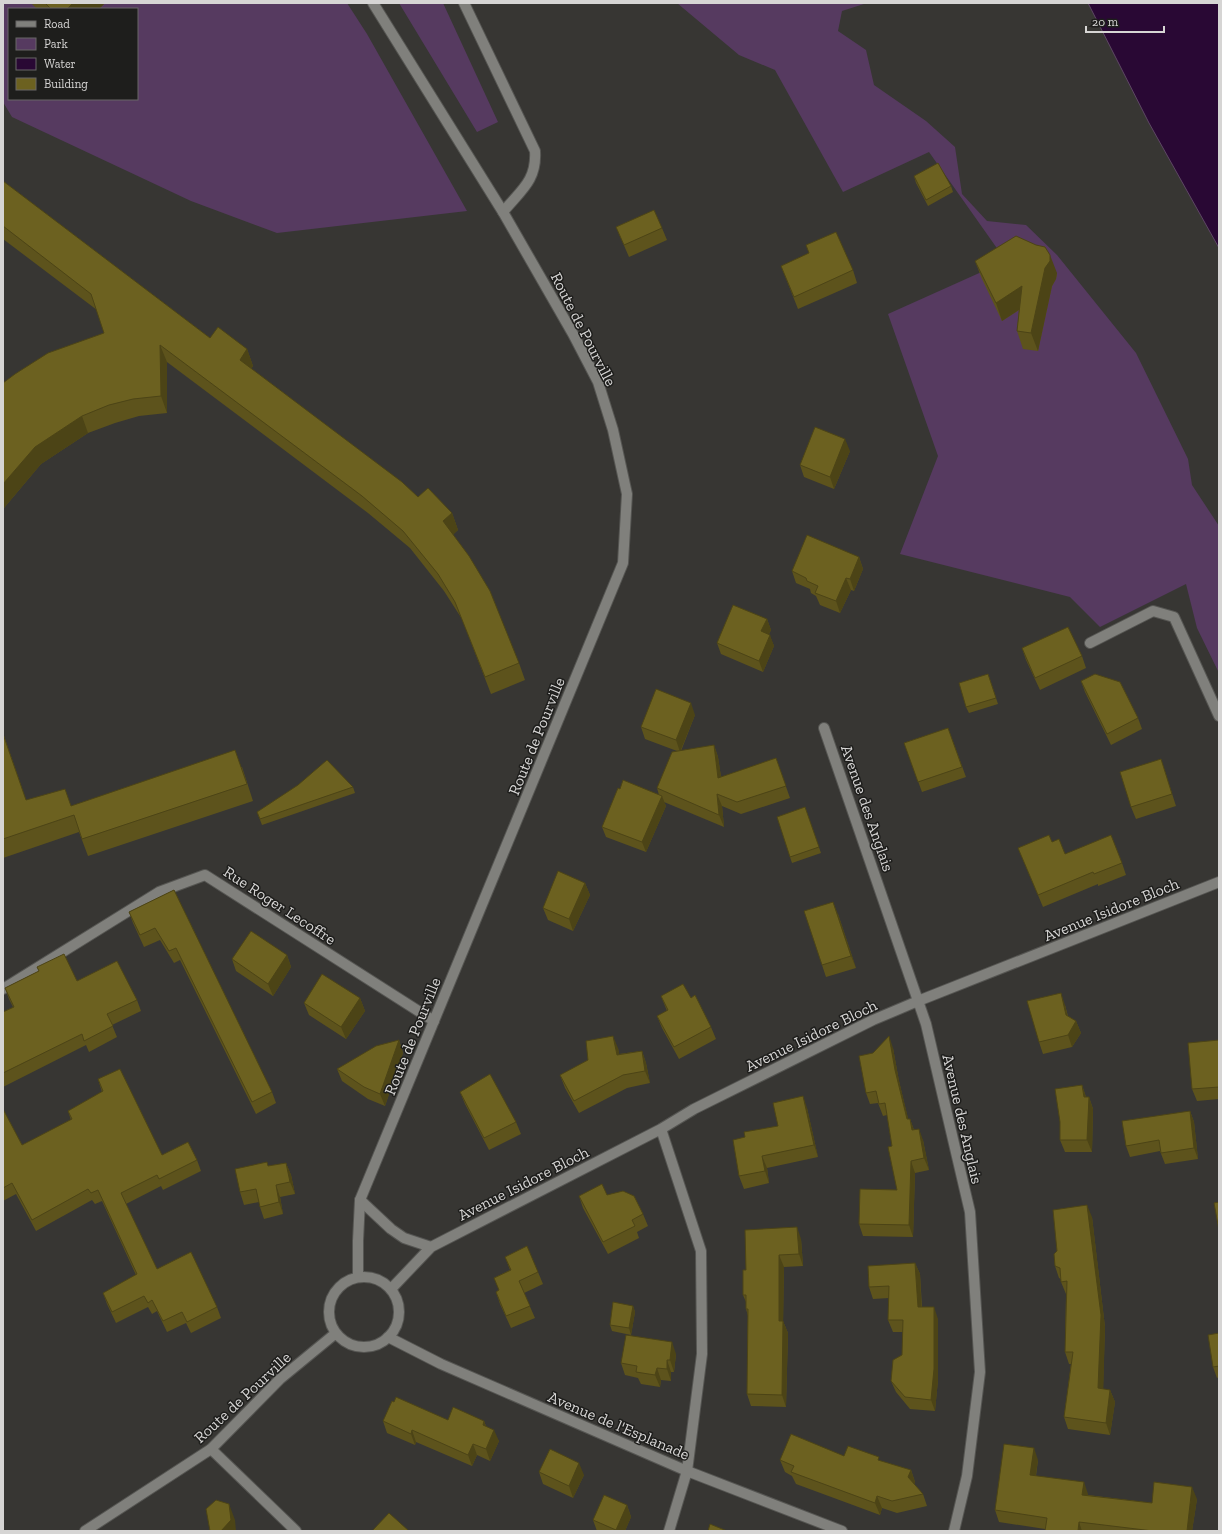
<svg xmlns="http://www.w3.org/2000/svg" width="1222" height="1534" viewBox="0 0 1222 1534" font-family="'Zilla Slab',serif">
  <rect width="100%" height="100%" fill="#373633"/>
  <path fill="#563a60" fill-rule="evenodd" d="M3,3H347L367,34L467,211L277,233L191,201L12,117L3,102ZM9,9H137V99H9Z
    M399,3H443L498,122L477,132Z
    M677,3H867L842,11L838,31L866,50L874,85L926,121L955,147L962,194L987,221L1026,225L1057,255L1136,353L1188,459L1192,485L1219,526V673L1197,628L1186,584L1100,627L1070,597L900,554L938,456L888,314L1006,261L929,152L843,192L775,70L739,55Z"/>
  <path fill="#290834" stroke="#5d4664" d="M1088,3H1219V248L1149,123Z"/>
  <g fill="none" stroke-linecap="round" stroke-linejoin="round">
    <g stroke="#555552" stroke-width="12">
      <path id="street" d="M464,3L535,151C537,181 520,191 503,212
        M1090,643L1153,611L1174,617L1219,716
        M824,728L926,1024L970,1212L980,1372L967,1476L954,1531
        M3,989L159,892L205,875L434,1021
        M661,1129L701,1251L702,1354L687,1471L669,1531
        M360,1200L391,1229L404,1238L431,1247
        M391,1289L431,1247L661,1129L694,1109L873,1020L918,1001L1219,882
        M388,1337L441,1364L687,1471L842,1531
        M211,1449L296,1531"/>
    </g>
    <g stroke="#555552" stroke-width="12">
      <path id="secondary" d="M358,1277V1241L360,1200L623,563L627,494L613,430L598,382L573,334L503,212L373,3
        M329 1312a35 35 0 1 1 70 0a35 35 0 1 1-70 0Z
        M85,1531L211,1449L280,1379L336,1333"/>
    </g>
    <use href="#street" stroke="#80807c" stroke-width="10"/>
    <use href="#secondary" stroke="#80807c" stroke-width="10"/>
  </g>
  <path fill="#5d531c" d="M31,3H105L99,9H37Z
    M914,176L951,186L953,192L928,206L916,183Z
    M3,181L210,338L247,349L253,366L251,369L418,497L452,513L458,530L453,534L519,663L525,680L491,694L462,619L444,591L410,548L368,513L167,362V413L139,416L115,423L88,433L41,464L4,508L3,383L104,333L97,310L3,239Z
    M616,227L662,228L667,240L629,257Z
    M809,253L853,270L857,283L798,309L781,266Z
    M975,261L1057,273L1056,279L1052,286L1038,351L1023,349L1017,331L1019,310L1002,321L982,279Z
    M850,451L834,489L804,477L800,465Z
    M859,557L863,569L854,591L851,590L840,613L820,605L816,596L811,593L810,589L796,583L792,571Z
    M767,619L771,630L769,634L774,646L763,672L721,654L717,643Z
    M1022,648L1082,656L1086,668L1040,690L1026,660Z
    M988,674L998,704L969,713L966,707Z
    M1081,681L1138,718L1142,729L1111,745L1085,692Z
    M695,715L681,751L714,745L718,757L721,777L776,758L790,798L741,814L722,806L724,827L664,802L666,806L646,852L606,837L602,827L620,789L659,795L657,788L677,751L645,739L641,727Z
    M948,728L966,777L922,792L904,743Z
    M3,733L26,800L71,806L242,767L253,801L88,856L79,832L3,858Z
    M1161,759L1176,806L1136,819L1131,807Z
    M353,787L355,793L262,825L257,812Z
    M805,807L821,853L792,863L790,857Z
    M1052,842L1065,854L1122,863L1126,875L1098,886V884L1043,907L1018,848Z
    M585,883L590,895L573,931L548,920L543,908Z
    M174,890L272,1092L276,1103L256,1114L180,960L174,963L160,940L144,947L133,923L129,912Z
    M838,914L856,968L826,977L822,965Z
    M287,955L291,967L273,996L236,971L232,959Z
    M37,967L137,1000L141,1011L112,1025L117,1037L89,1052L86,1045L3,1087V1012L13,1007L9,999L5,988L39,971Z
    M661,996L691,998L711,1027L716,1039L679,1059L662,1028L657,1016L667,1011Z
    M360,998L365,1011L346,1039L309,1015L304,1003Z
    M1065,1005L1068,1016L1076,1021L1081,1033L1072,1047L1043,1054L1039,1042Z
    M399,1040L403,1053L385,1106L368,1099L342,1081L337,1069Z
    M1219,1040V1099L1197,1101L1192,1089Z
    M618,1048L619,1054L642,1051L646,1063L650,1083L627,1088L579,1113L565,1088L560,1075Z
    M893,1048L899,1081L908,1119H910L914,1130L923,1140L929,1170L915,1173L913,1237L863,1236L859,1224L897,1190L892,1146L887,1115L883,1116L878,1103L870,1104L866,1093L873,1053Z
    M98,1079L162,1155L197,1160L201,1171L163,1190L161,1186L126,1204L157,1269L217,1307L221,1318L191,1333L186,1323L167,1332L157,1311L152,1314L148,1307L116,1323L107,1304L103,1293L136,1275L102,1201L95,1204L92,1200L36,1231L16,1194L3,1201V1109L22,1145L71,1120L68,1111L102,1092Z
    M1082,1085L1086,1097H1089L1093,1109L1092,1152H1065L1060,1140Z
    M460,1092L516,1122L521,1134L489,1150L465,1104Z
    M807,1108L818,1157L767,1168L769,1183L744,1189L739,1176L745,1137L778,1126Z
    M1190,1111L1194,1122L1198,1159L1165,1164L1160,1151L1130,1157L1126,1146Z
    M286,1163L291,1175L295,1194L280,1197L283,1214L264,1219L260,1207L259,1202L244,1205L240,1192L268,1166Z
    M607,1195L643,1214L648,1226L637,1232L639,1238L608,1254L583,1208L579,1196Z
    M1092,1217L1105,1327L1103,1389L1110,1390L1115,1402L1110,1435L1068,1429L1064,1417L1071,1364H1069L1065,1352L1066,1294L1061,1282V1279L1059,1278L1055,1266Z
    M801,1239L803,1266L784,1267L783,1321L788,1333L786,1407L751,1406L747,1394L748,1316L746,1309V1302L743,1295L746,1270Z
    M505,1257L538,1272L543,1284L524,1293L535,1318L511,1328L500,1304L496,1292L499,1290L494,1278L510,1270Z
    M915,1263L920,1274L922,1307L938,1319V1380L935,1411L910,1409L896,1392L891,1381L902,1355L903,1332H893L888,1320L889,1298L873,1299L869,1287Z
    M633,1306L635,1312L631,1335L612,1331L610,1325Z
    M1219,1333V1377L1217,1378L1213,1367Z
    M676,1354L674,1372H671V1381L661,1380L660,1387L641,1384L638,1378L625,1375L621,1363Z
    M448,1420L484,1421L486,1426L499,1441L490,1461L477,1455L472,1466L416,1442L415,1445L387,1433L383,1421Z
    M844,1456L881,1461L911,1470L915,1482L914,1484L923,1494L927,1506L897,1513L882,1508L880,1515L796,1484L792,1476L785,1472L780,1460Z
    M1038,1460L1036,1476L1088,1494V1495L1152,1503L1197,1499L1192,1531H1045V1529L999,1522L995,1510Z
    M539,1472L584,1475L573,1498L543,1484Z
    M627,1505L631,1517L625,1531H597L593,1520Z"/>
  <path fill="#4c4416" d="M73,3H105L99,9H67Z
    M1050,255L1057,273L1056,279L1052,286L1038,351L1031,333L1045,268Z
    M1022,286L1028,304L1002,321L996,303Z
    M160,345L167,362V413L161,396Z
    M247,349L253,366L246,377L240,360Z
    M82,416L88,433L41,464L3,509V484L35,447Z
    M845,439L850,451L834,489L830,477Z
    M452,513L458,530L450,538L443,521Z
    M859,557L863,569L854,591L850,579Z
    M846,578L851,590L840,613L836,601Z
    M767,619L771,630L765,642L761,631Z
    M770,635L774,646L763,672L759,661Z
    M691,703L695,715L680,752L676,740Z
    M714,745L718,757L723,790L718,778Z
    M717,794L722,806L724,827L719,815Z
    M662,796L666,806L646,852L642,842Z
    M585,883L590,895L573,931L569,919Z
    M833,902L838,914L856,968L851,956Z
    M287,955L291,967L273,996L268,984Z
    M1061,993L1065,1005L1070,1027L1066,1015Z
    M360,998L365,1011L346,1039L341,1027Z
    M1076,1021L1081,1033L1072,1047L1068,1035Z
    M613,1036L618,1048L622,1067L617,1055Z
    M889,1036L893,1048L899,1081L911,1130L907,1119L895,1070Z
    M399,1040L403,1053L385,1106L380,1094Z
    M642,1051L646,1063L650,1083L645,1071Z
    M1082,1085L1086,1097H1089L1093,1109L1092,1152L1087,1140L1084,1097Z
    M803,1096L807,1108L818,1157L814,1145Z
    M1190,1111L1194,1122L1198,1159L1194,1148Z
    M910,1119L914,1130H912Z
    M919,1129L923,1140L929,1170L924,1158Z
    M762,1156L767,1168L769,1183L765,1171Z
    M911,1161L915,1173L913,1237L909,1225Z
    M286,1163L291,1175L295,1194L290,1182Z
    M276,1185L280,1197L283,1214L279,1202Z
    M1087,1205L1092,1217L1105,1327L1103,1400L1098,1388Z
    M797,1227L801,1239L803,1266L799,1254Z
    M779,1255L784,1267L783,1333L779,1321Z
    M915,1263L920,1274L922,1318L918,1307Z
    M633,1306L635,1312L631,1335L629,1328Z
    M934,1307L938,1319V1380L935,1411L931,1400Z
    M783,1321L788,1333L786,1407L782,1395Z
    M672,1342L676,1354L674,1372L670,1360Z
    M667,1360L671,1372V1381L667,1369Z
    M657,1368L661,1380L660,1387L655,1375Z
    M1110,1390L1115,1402L1110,1435L1106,1423Z
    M484,1421L488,1432L483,1425Z
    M412,1430L416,1442L415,1445L411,1434Z
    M494,1430L499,1441L490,1461L486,1449Z
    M473,1444L477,1455L472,1466L468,1455Z
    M1034,1448L1038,1460L1034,1487L1030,1475Z
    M579,1463L584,1475L573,1498L569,1486Z
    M911,1470L915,1482L913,1489L908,1477Z
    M1084,1482L1088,1494L1086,1507L1082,1495Z
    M1192,1487L1197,1499L1192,1531H1187Z
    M877,1496L882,1508L880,1515L875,1503Z
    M229,1504L235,1520L236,1531H221Z
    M627,1505L631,1517L625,1531H617L616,1530Z
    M1079,1522L1082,1531H1078Z"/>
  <path fill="#6c6120" stroke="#4c4416" d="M45,3H73L67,9H51Z
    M938,163L951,186L926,200L914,176Z
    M3,181L210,338L218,327L247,349L240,360L402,482L418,497L428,488L452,513L443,521L469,556L490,591L519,663L485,677L455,602L438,574L403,531L362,496L160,345L161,396L133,399L109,405L82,416L35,447L3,484V383L15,374L48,353L104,333L91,294L3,226Z
    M654,210L662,228L624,245L616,227Z
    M836,232L853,270L794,297L781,266L809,253L806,245Z
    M1016,236L1036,245L1045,247L1050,255V261L1045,268L1031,333L1017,331L1022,286L996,303L975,261Z
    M815,427L845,439L830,477L800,465Z
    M807,535L859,557L850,579L846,578L836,601L815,593L818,586L807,581L806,578L792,571Z
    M733,605L767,619L761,631L770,635L759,661L717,643Z
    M1068,627L1082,656L1035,678L1022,648Z
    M988,674L996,698L966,707L959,683Z
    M1095,674L1120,682L1138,718L1107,734L1081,681Z
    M656,689L691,703L676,740L641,727Z
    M948,728L962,767L918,782L904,743Z
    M3,734L26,800L65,789L71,806L235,750L247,784L82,839L74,815L3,839Z
    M714,745L718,778L776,758L786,786L737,802L717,794L719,815L657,788L672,752Z
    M1161,759L1172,794L1131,807L1120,772Z
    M327,760L353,787L260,819L257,812L298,785Z
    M623,780L662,796L642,842L602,827L618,788L620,789Z
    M805,807L819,847L790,857L777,817Z
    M1049,835L1052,842L1059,839L1065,854L1111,835L1122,863L1094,874L1093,872L1038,895L1018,848Z
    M558,871L585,883L569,919L543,908Z
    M174,890L272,1092L252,1102L176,948L169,951L155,928L140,935L129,912Z
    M833,902L851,956L822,965L804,911Z
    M251,931L287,955L268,984L232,959Z
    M64,954L77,981L117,961L137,1000L107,1014L113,1026L84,1041L82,1034L3,1073V1012L14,1007L5,988L39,971L37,967Z
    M322,974L360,998L341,1027L304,1003Z
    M683,984L691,998L695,995L711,1027L674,1047L657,1016L668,1010L661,996Z
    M1061,993L1066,1015L1076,1021L1068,1035L1039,1042L1027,1001Z
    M613,1036L617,1055L642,1051L645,1071L623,1075L574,1101L560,1075L588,1060L586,1041Z
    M889,1036L895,1070L907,1119H910L912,1130L919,1129L924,1158L911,1161L909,1225L859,1224L860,1189L897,1190L888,1147L892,1146L885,1103L879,1104L876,1091L866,1093L859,1056L873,1053Z
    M399,1040L380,1094L364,1087L337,1069L376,1046Z
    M1219,1040V1087L1192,1089L1188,1043Z
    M120,1069L162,1155L188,1142L197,1160L159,1179L157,1175L121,1193L157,1269L191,1252L217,1307L187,1322L182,1312L163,1321L152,1300L148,1303L144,1296L112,1312L103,1293L137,1274L98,1190L91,1193L88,1189L32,1220L12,1183L3,1188V1109L22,1145L72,1119L68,1111L103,1091L98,1079Z
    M490,1074L516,1122L484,1138L460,1092Z
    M1082,1085L1084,1097H1089L1087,1140H1060V1122L1055,1089Z
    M803,1096L814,1145L762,1156L765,1171L739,1176L733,1140L745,1137L744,1132L778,1126L773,1103Z
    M1190,1111L1194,1148L1161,1153L1159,1140L1126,1146L1122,1121Z
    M267,1162L268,1166L286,1163L290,1182L276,1185L279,1202L260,1207L256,1189L240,1192L235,1169Z
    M602,1184L607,1195L623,1191L634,1196L643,1214L632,1220L635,1226L603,1242L579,1196Z
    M1219,1202V1230L1214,1203Z
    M1087,1205L1101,1315L1098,1388L1110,1390L1106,1423L1064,1417L1073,1352H1065L1067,1281L1061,1282L1060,1268L1055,1266L1054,1254L1057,1251L1053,1210Z
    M797,1227L799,1254L779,1255V1321H783L782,1395L747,1394L748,1309H746V1295H743V1270H746L745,1230Z
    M527,1246L538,1272L519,1281L530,1306L506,1316L496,1292L499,1290L494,1278L511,1270L505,1257Z
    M915,1263L918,1307H934V1369L931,1400L905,1397L891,1381L893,1360L902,1355L903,1320H888L889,1286L869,1287L868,1266Z
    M613,1302L633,1306L629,1328L610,1325Z
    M1219,1333V1366L1213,1367L1208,1335Z
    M626,1335L672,1342L670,1360H667V1369L657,1368L655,1375L636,1372L637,1366L621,1363Z
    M396,1397L448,1420L453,1407L484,1421L483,1425L494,1430L486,1449L473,1444L468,1455L412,1430L411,1434L383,1421L392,1401L394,1402Z
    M791,1434L844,1456L848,1446L879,1457L878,1460L911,1470L908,1477L923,1494L892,1501L877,1496L875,1503L791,1472L794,1466L780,1460Z
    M1004,1444L1034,1448L1030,1475L1084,1482L1082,1495L1152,1503L1154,1482L1192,1487L1187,1531H1153L1079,1522L1078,1531H1045L1047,1518L995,1510Z
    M550,1449L579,1463L569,1486L539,1472Z
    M604,1495L627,1505L616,1530L593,1520Z
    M216,1500L229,1504L231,1520L221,1531H210L206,1509Z
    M389,1513L409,1531H372Z
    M710,1524L727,1531H708Z"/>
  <g text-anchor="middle" stroke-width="3" stroke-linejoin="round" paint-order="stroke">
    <g font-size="16" fill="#d6d5d4" stroke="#1e1e1c">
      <text transform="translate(584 329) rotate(63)" y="6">Route de Pourville</text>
      <text transform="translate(536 736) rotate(-68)" y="6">Route de Pourville</text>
      <text transform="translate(868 808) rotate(71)" y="6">Avenue des Anglais</text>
      <text transform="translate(280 905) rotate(33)" y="6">Rue Roger Lecoffre</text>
      <text transform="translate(1111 909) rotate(-22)" y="6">Avenue Isidore Bloch</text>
      <text transform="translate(811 1035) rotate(-26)" y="6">Avenue Isidore Bloch</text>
      <text transform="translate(412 1036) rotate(-68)" y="6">Route de Pourville</text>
      <text transform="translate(963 1119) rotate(77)" y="6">Avenue des Anglais</text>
      <text transform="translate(523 1183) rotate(-27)" y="6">Avenue Isidore Bloch</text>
      <text transform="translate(242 1397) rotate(-43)" y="6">Route de Pourville</text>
      <text transform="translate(619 1425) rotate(23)" y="6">Avenue de l'Esplanade</text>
    </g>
  </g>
  <rect width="1222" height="1534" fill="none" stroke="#d6d5d4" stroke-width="8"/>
  <rect x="8" y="8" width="130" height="92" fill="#1e1e1c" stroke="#686766"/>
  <rect x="16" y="21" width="20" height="6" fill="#80807c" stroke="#686766"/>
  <text x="44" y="28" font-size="12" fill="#d6d5d4">Road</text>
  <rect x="16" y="38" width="20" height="12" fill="#563a60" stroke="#686766"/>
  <text x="44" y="48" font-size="12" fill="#d6d5d4">Park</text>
  <rect x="16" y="58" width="20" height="12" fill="#290834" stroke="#686766"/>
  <text x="44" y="68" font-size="12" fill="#d6d5d4">Water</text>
  <rect x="16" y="78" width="20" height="12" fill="#6c6120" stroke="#686766"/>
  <text x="44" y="88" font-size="12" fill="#d6d5d4">Building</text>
  <path d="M1086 26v6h78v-6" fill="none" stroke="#d6d5d4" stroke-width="2"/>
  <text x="1092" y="26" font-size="12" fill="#d6d5d4" stroke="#1e1e1c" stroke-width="3" paint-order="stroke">20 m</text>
</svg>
